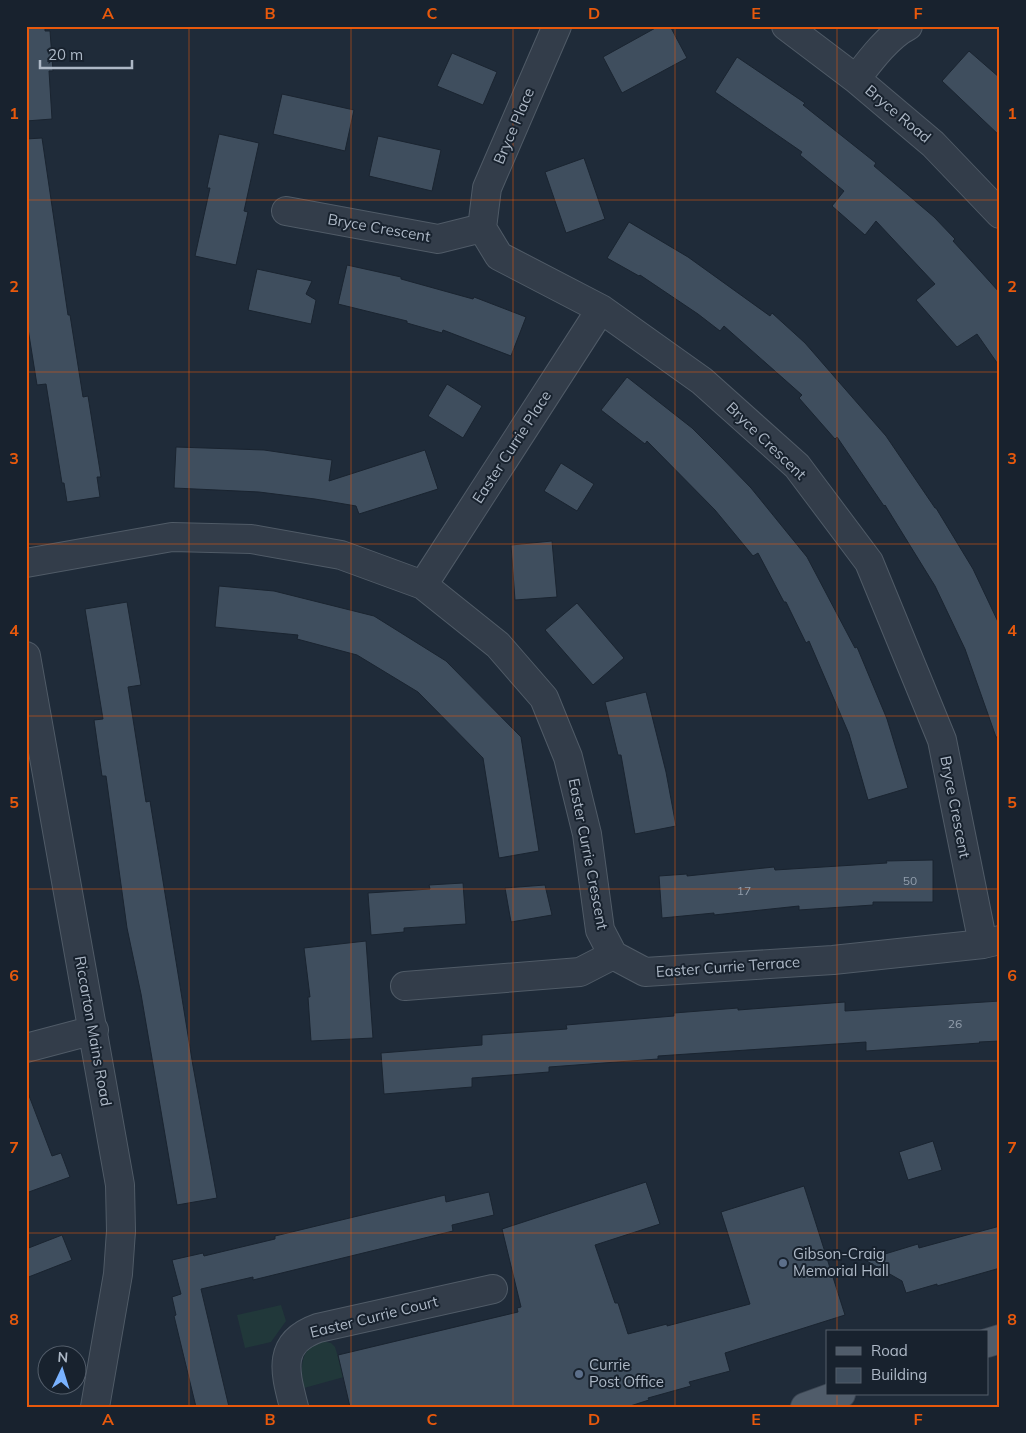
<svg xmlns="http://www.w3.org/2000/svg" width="1026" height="1433" viewBox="0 0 1026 1433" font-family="Mulish,sans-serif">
  <rect width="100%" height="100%" fill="#1f2b39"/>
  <path fill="#21383a" d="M281,1305L286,1321L271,1342L245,1348L237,1315Z
    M322,1341L331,1343L335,1347L344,1377L304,1388C300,1368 300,1348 322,1341Z"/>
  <path fill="#3f4e5e" stroke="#1a2430" d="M26,26H45V31H50L53,71H49L52,119L26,121Z
    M659,26H670L687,58L622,93L603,57Z
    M969,51L1000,78V136L942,81Z
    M452,53L497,72L483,105L437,86Z
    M737,57L805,103L803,105L876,163L874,166L934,217L955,239L953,241L1000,293V367L977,334L957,347L916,300L935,284L876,221L865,235L832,206L844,191L800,155L802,152L715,92Z
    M282,94L354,110L345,151L273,134Z
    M219,134L259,143L244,211L248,212L236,265L195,256L210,188H207Z
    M378,136L441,150L432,191L369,176Z
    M42,138L68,315H70L83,397L88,396L101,477H97L100,497L67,502L64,483H62L46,384L37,385L26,316V139Z
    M584,158L605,219L566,233L545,172Z
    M629,222L688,257L770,316L772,313L805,343L886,436L935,508H936L973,569L1000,626V737H996L965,649L935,586L885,505L884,506L837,437L835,439L799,398L802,395L724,326L720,331L698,314L640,275L639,276L607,258Z
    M347,265L401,277V279L473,299L474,297L526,317L511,356L443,330L442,333L407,323V321L338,304Z
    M257,269L312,281L306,294L316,300L311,324L248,310Z
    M627,377L692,428L722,458L751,488L807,557L855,648L857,647L887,719L908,788L868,800L849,734L809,641L806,643L786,602H784L758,553L753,556L715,510L647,441L645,444L601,410Z
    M447,384L482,406L463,438L428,416Z
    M176,447L264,450L332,460L329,481L425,450L438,489L359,514L356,506L315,499L259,492L174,488Z
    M561,463L594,484L577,511L544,491Z
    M552,541L557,597L515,600L511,545Z
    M219,586L274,591L374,616L446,661L521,737L539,851L499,858L483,758L418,692L357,655L297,639L298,635L215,627Z
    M127,602L141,685L128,687L146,802L150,801L193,1066L217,1198L177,1205L141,994L127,928L106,776H102L94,720L103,719L85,609Z
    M577,603L624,658L593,685L545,630Z
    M646,692L666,772L676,826L635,834L621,755H618L605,702Z
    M933,860V902H873V905L799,910V906L714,915V913L662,918L659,876L687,874V876L774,867L775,870L887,863L886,861Z
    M463,883L466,924L404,928V932L371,935L368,893L430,889L429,885Z
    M545,885L552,915L511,922L505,888Z
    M366,941L373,1038L311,1041L308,997H310L304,948Z
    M1000,1001V1041L979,1042L980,1043L866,1051V1042L658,1056V1059L549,1067V1072L472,1078V1087L384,1094L381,1053L482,1045V1035L567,1029L566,1025L674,1016V1013L738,1008V1010L845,1002V1011Z
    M28,1093L52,1156L61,1153L70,1177L26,1193V1094Z
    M933,1141L942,1170L908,1180L899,1152Z
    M646,1182L660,1224L595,1245L615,1303H618L628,1334L667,1324V1326L750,1304L721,1212L804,1186L845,1315L725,1353L730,1371L689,1382L691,1386L648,1398L649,1400L627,1407H350L338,1355L518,1312L517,1308L521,1307L502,1229Z
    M489,1192L494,1215L452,1225L453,1231L253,1280V1277L201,1289L229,1407H196L174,1316L176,1315L172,1297L181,1294L172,1260L203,1253L204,1256L275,1239V1236L445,1195L446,1202Z
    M1000,1226V1268L937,1286V1284L906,1293L902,1281L865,1260L918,1244L919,1248Z
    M62,1235L72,1260L26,1278V1249Z"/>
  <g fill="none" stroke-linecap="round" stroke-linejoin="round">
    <g stroke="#505b67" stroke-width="30">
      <path id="minor" d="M786,26L856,79L933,144L1000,214
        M856,79C869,62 888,36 908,26
        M286,211L438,239L482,228L499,256L601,309L702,381L797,466L869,562L942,740L983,944
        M482,228L487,188L557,26
        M26,563L172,537L251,539L341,555L423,585L498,645L544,698L568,757L587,834L600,930L613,955
        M423,585L601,309
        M26,656L120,1185L121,1231L118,1274L95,1407
        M405,986L580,972L613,955L645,972L833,960L983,944L1000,940
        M26,1048L94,1030
        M294,1407C285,1372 276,1343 318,1328L493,1289"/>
    </g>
    <g stroke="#3c4653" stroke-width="30">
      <path id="major" d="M987,1343L1000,1339
        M805,1407L841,1394"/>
    </g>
    <use href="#minor" stroke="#333d4a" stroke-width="28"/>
    <use href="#major" stroke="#505c6a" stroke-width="28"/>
  </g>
  <path fill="none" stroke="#e8590c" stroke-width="1" stroke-opacity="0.55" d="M189,26V1407M351,26V1407M513,26V1407M675,26V1407M837,26V1332M26,200H1000M26,372H1000M26,544H1000M26,716H1000M26,889H1000M26,1061H1000M26,1233H1000M837,1394V1407"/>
  <g fill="#5c6f8a" stroke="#18222e" stroke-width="2">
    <circle cx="783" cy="1263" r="5"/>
    <circle cx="579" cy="1374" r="5"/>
  </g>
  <g text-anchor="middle" stroke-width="4" stroke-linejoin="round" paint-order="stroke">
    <g font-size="12" fill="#929eac">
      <text x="910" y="885">50</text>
      <text x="744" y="895">17</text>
      <text x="955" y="1028">26</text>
    </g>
    <g font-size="15" fill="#adb8c6" stroke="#18222e">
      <text transform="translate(898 114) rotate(40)" y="5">Bryce Road</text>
      <text transform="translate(514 126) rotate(-67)" y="5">Bryce Place</text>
      <text transform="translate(379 228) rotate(10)" y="5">Bryce Crescent</text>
      <text transform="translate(766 441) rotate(44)" y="5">Bryce Crescent</text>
      <text transform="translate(512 447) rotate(-57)" y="5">Easter Currie Place</text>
      <text transform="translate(955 807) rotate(79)" y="5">Bryce Crescent</text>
      <text transform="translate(588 854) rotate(79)" y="5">Easter Currie Crescent</text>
      <text transform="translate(728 967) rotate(-4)" y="5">Easter Currie Terrace</text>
      <text transform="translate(93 1031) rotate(80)" y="5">Riccarton Mains Road</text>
      <text transform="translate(374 1317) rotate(-14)" y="5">Easter Currie Court</text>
    </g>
    <g font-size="15" fill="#adb8c6" stroke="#18222e" text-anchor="start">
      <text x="793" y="1259">Gibson-Craig<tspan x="793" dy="17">Memorial Hall</tspan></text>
      <text x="589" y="1370">Currie<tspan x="589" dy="17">Post Office</tspan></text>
    </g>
  </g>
  <rect width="1026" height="1433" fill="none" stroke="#18222e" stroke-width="55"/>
  <rect x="826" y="1330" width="162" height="65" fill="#18222e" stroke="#545e6b"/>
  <rect x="836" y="1347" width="25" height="8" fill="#505c6a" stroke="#545e6b"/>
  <text x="871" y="1356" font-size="15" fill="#adb8c6">Road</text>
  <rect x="836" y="1368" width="25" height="15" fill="#3f4e5e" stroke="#545e6b"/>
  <text x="871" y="1380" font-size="15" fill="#adb8c6">Building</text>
  <g transform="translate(62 1370) rotate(4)"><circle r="24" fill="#18222e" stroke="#545e6b"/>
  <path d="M0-4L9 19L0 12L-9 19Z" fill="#79b2ff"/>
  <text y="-8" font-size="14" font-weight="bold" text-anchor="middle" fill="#adb8c6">N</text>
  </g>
  <path d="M40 60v8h92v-8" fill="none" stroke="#adb8c6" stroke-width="2.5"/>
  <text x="48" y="60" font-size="15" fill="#adb8c6" stroke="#18222e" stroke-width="4" paint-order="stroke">20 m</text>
  <rect x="28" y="28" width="970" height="1378" fill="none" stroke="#e8590c" stroke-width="2"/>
  <g font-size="16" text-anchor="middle" font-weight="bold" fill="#e8590c">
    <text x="108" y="19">A</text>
    <text x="270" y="19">B</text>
    <text x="432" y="19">C</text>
    <text x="594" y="19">D</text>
    <text x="756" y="19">E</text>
    <text x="918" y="19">F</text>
    <text x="14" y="119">1</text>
    <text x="1012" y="119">1</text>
    <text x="14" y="292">2</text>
    <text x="1012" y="292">2</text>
    <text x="14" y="464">3</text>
    <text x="1012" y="464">3</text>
    <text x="14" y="636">4</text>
    <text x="1012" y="636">4</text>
    <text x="14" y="808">5</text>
    <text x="1012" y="808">5</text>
    <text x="14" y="981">6</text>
    <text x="1012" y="981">6</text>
    <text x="14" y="1153">7</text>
    <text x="1012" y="1153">7</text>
    <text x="14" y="1325">8</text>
    <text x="1012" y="1325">8</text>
    <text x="108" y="1425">A</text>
    <text x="270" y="1425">B</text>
    <text x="432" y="1425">C</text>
    <text x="594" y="1425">D</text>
    <text x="756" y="1425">E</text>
    <text x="918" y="1425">F</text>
  </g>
</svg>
